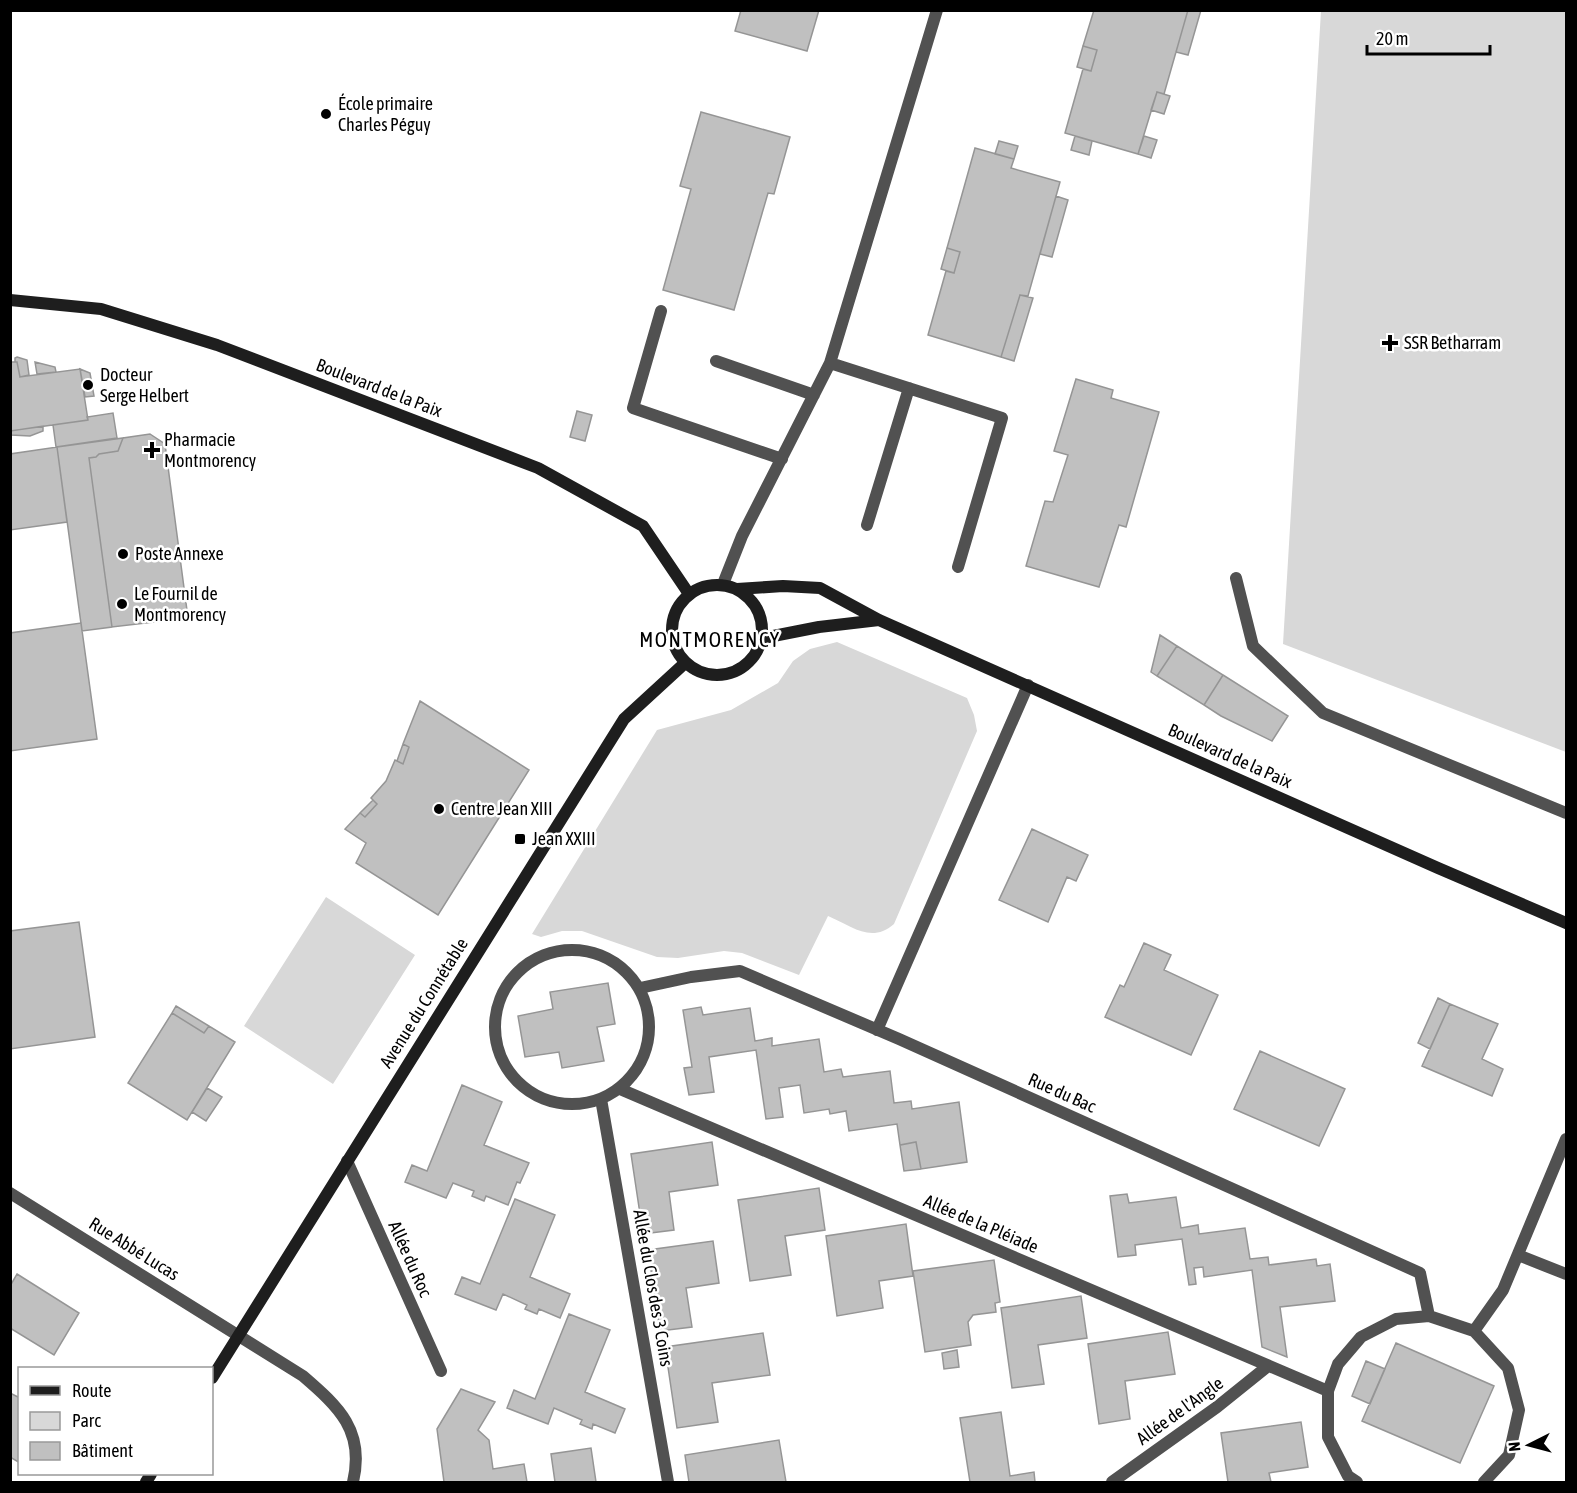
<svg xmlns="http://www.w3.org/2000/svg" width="1577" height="1493" viewBox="0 0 1577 1493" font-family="'Asap Condensed',sans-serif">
  <rect width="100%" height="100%" fill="#fff"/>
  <path fill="#d8d8d8" d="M1321,11H1566V752L1283,644Z
    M837,642L967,698L974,715L977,731L894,924C871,944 852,926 828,916L799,975L742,953L724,951L678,958L657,957L582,931H562L541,937L532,934L657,730L731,710L778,683L793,661L810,649Z
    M326,897L415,955L333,1084L244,1026Z"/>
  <path fill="#c0c0c0" stroke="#959595" stroke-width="1.5" d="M741,10H819L807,51L735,31Z
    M1094,10H1188L1164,94L1157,92L1138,154L1065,133L1083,69L1091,71L1097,50L1083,46Z
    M1188,10H1201L1188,55L1176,52Z
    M1083,46L1097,50L1091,71L1077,67Z
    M1157,92L1170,96L1164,114L1151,110Z
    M701,112L790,137L774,194L768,193L734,310L663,290L691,189L680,186Z
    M1075,136L1092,141L1089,155L1071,150Z
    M1144,136L1157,140L1151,158L1138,154Z
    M999,141L1018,146L1014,159L995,154Z
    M975,148L1014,159L1011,168L1060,182L1028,296L1020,295L1001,357L928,335L946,271L954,273L960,252L947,248Z
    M1056,196L1068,200L1052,257L1040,254Z
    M947,248L960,252L954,273L941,269Z
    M1020,295L1033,298L1014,361L1001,357Z
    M17,357L27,360L29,375L20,377L17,362H15V358Z
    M10,362H17L20,377L80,369L88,420L10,431Z
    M35,362L55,367L56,372L37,374Z
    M80,369L90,373L94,396L85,397Z
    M1076,379L1113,390L1111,398L1159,412L1126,527L1119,525L1099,587L1026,566L1045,501L1053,502L1068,455L1054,451Z
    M577,411L592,415L585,441L570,437Z
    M113,413L117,438L56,447L53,425L88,420L87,417Z
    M43,426V431L30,436L11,435L10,431Z
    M150,434L165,444L188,618L112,627L89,458L96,457L99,454L118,451L123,438Z
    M123,438L118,451L99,454L96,457L89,458L112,627L82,631L57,447Z
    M57,447L67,522L10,530V454Z
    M81,623L97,739L10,751V633Z
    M1160,635L1177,646L1157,676L1151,672Z
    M1177,646L1223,675L1204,705L1157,676Z
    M1223,675L1288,716L1272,741L1221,716L1204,705Z
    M420,701L529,770L438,915L356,863L366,843L345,829L360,813L365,817L377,804L371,798L386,781L395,760L403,764L409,747L403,744Z
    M403,744L409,747L403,764L397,761Z
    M373,800L377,804L365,817L360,813Z
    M1032,829L1088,855L1076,881L1067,877L1048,922L999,900Z
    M79,922L95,1037L10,1049V931Z
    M1144,943L1171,955L1164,970L1218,995L1191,1055L1105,1017L1120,985L1124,987Z
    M608,983L615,1024L597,1027L604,1061L562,1068L559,1052L525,1057L518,1016L553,1009L550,992Z
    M1438,998L1450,1004L1430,1049L1418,1043Z
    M1450,1004L1498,1024L1482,1059L1503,1069L1492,1096L1422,1066Z
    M176,1006L209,1026L204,1033L172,1013Z
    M701,1007L703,1015L750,1008L755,1041L772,1038V1046L819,1039L824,1072L841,1069L843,1077L890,1071L894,1103L911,1101L912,1109L959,1102L967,1162L921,1169L916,1142L900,1145L897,1124L849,1131L846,1111L830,1114L829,1109L804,1113L800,1085L779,1088L783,1117L766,1119L756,1050L709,1057L714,1092L689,1095L684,1068L692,1067L683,1010Z
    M172,1013L204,1033L209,1026L235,1042L187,1120L128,1083Z
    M1260,1051L1345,1089L1319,1146L1234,1109Z
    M462,1085L502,1102L484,1145L529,1163L520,1183L517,1182L508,1205L486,1196L484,1201L472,1196L474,1191L453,1183L446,1198L405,1182L412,1165L427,1171Z
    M207,1088L222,1097L206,1121L192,1112Z
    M712,1142L718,1185L669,1192L674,1230L643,1234L631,1154Z
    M916,1142L921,1169L904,1171L900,1145Z
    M819,1188L825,1230L785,1236L791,1275L750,1281L738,1200Z
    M1127,1194L1129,1203L1176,1197L1181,1228L1198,1225L1199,1234L1245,1228L1250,1259L1268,1257L1269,1265L1316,1259L1317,1266L1330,1264L1335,1301L1280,1307L1287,1357L1262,1347L1252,1270L1204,1277L1203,1267L1194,1268L1196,1284L1189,1285L1182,1239L1135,1245L1136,1255L1118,1257L1110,1196Z
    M515,1199L555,1215L530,1277L570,1294L560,1318L539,1309L537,1314L525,1309L527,1305L503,1294L496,1310L455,1294L462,1277L480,1284Z
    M906,1224L913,1276L879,1281L883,1308L837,1316L826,1236Z
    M713,1241L719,1283L686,1288L692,1327L660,1331L648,1250Z
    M994,1260L1000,1302L995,1303L996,1312L973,1315L968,1322L971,1345L925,1352L913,1271Z
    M17,1274L79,1313L54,1355L10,1328V1286Z
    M1081,1296L1087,1338L1038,1345L1044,1384L1012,1388L1001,1308Z
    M569,1314L610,1330L585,1392L625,1409L615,1433L593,1424L592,1429L580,1424L582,1420L554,1408L548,1424L507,1408L514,1390L535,1399Z
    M1168,1332L1175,1374L1125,1381L1130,1419L1099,1424L1088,1344Z
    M763,1333L770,1375L712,1383L718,1422L677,1428L665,1347Z
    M1396,1343L1494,1386L1460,1463L1362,1421Z
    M957,1350L959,1367L944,1369L942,1353Z
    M1366,1361L1385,1369L1370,1404L1352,1396Z
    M461,1389L495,1402L478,1430L489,1440L493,1469L524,1464L527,1482H444L437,1429Z
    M10,1393L20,1398V1463L10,1457Z
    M1001,1412L1010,1476L1034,1472L1035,1482H970L960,1418Z
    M1301,1422L1308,1467L1269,1473L1271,1482H1228L1221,1433Z
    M779,1440L786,1482H689L685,1455Z
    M591,1448L596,1482H555L551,1454Z"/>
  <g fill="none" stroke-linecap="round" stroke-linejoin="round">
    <path stroke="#515151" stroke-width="12" d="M661,311L633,408L782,459
      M716,361L814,395
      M830,363L1002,418L958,567
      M867,525L909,388
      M1236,578L1253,646L1323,713L1566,813
      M723,584L742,536L830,363L937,10"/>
    <path stroke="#515151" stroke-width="12" d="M495 1027a77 77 0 1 1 154 0a77 77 0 1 1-154 0Z
      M640,988L691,977L740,971L899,1039L1420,1273L1429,1316
      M877,1030L1028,685
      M620,1089L1328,1391
      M601,1099L668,1482
      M347,1161L441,1371
      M10,1193L303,1376C339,1407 365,1431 353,1482
      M1518,1255L1566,1274
      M1474,1331L1503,1290L1566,1139
      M1112,1482L1217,1407L1268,1366
      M1357,1482L1348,1476L1328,1437V1391L1338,1364L1361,1337L1396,1319L1429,1316L1474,1331L1508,1368L1519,1410L1509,1455L1484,1482"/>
    <path stroke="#1e1e1e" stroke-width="12" d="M10,300L101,309L217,345L538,468L643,526L689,594
      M672 630a45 45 0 1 1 90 0a45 45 0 1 1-90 0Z
      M737,589L783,586L820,588L879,620L1438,868L1566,923
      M763,638L819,627L879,620
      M212,1378L624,719L685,663
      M146,1482L151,1474"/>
  </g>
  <g fill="#000" stroke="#fff" stroke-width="2">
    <circle cx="326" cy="114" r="6"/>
    <path d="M1387 334h6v6h6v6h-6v6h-6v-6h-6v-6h6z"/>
    <circle cx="88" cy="385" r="6"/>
    <path d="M149 441h6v6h6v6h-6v6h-6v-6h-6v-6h6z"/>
    <circle cx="123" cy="554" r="6"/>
    <circle cx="122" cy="604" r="6"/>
    <circle cx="439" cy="809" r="6"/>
    <rect x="514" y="833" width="12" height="12" rx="3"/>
  </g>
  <g text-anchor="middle" stroke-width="5" stroke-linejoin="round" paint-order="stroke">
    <g font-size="18" fill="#000" stroke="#fff" text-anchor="start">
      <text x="338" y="110">École primaire<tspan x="338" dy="21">Charles Péguy</tspan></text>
      <text x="1404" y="349">SSR Betharram</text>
      <text x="100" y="381">Docteur<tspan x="100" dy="21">Serge Helbert</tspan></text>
      <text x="164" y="446">Pharmacie<tspan x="164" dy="21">Montmorency</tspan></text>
      <text x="135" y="560">Poste Annexe</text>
      <text x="134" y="600">Le Fournil de<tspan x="134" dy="21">Montmorency</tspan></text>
      <text x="451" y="815">Centre Jean XIII</text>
      <text x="532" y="845">Jean XXIII</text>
    </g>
    <g font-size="18" fill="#000" stroke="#fff">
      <text transform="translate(379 388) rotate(21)" y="6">Boulevard de la Paix</text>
      <text transform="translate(1230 756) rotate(24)" y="6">Boulevard de la Paix</text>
      <text transform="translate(424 1003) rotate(-58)" y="6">Avenue du Connétable</text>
      <text transform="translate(1062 1093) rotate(24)" y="6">Rue du Bac</text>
      <text transform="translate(981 1224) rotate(23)" y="6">Allée de la Pléiade</text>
      <text transform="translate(134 1249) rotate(32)" y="6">Rue Abbé Lucas</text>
      <text transform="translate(410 1259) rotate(66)" y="6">Allée du Roc</text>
      <text transform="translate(653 1288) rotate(80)" y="6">Allée du Clos des 3 Coins</text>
      <text transform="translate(1180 1411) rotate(-36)" y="6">Allée de l'Angle</text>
    </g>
    <g font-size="21" letter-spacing="1.5" fill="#000" stroke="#fff">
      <text x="710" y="647">MONTMORENCY</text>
    </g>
  </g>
  <rect width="1577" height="1493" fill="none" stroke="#000000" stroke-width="24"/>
  <rect x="18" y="1367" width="195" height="108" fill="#ffffff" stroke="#999999" stroke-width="1.5"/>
  <rect x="30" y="1386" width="30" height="9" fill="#1e1e1e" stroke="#999999" stroke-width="1.5"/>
  <text x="72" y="1397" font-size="18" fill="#000000">Route</text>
  <rect x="30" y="1412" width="30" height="18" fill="#d8d8d8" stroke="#999999" stroke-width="1.5"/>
  <text x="72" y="1427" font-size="18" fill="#000000">Parc</text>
  <rect x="30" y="1442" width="30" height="18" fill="#c0c0c0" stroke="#999999" stroke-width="1.5"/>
  <text x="72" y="1457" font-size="18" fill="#000000">Bâtiment</text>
  <g transform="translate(1529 1445) rotate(264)" stroke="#ffffff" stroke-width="4.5" paint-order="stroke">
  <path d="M0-4.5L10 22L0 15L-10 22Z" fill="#000000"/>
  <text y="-9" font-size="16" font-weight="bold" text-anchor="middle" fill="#000000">N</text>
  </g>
  <path d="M1367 45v9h123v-9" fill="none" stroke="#000000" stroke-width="3"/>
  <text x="1376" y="45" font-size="18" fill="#000000" stroke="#ffffff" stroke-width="4.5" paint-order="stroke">20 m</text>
</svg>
